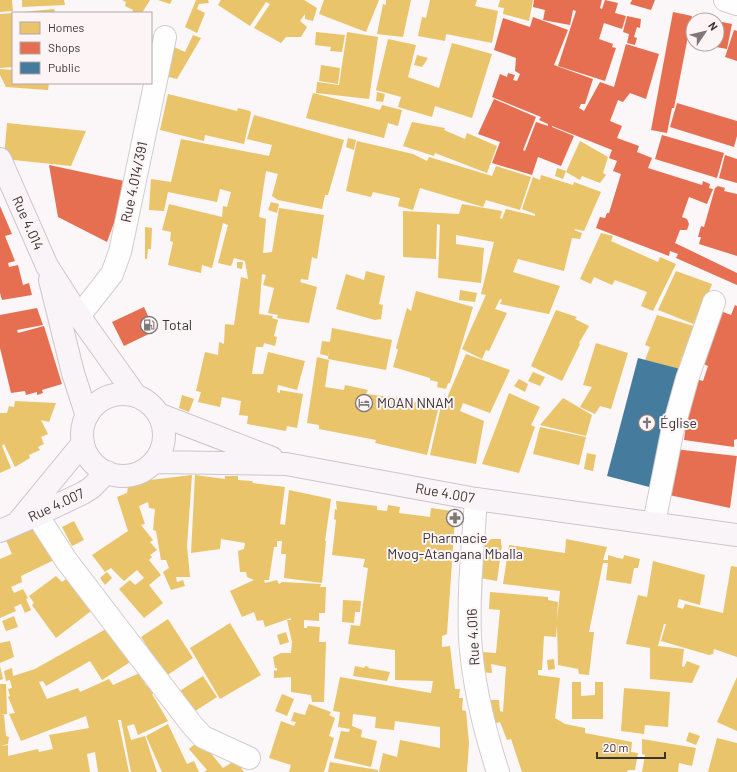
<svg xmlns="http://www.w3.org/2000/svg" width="737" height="772" viewBox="0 0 737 772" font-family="Barlow,sans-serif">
  <rect width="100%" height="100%" fill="#fbf6f7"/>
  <path fill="#e9c46a" d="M0,0H12L13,11L0,12Z
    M22,0H64L65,5L22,7Z
    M122,0H150L142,13H132L133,10L125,6L126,2Z
    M158,0H172L170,4Z
    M196,0H208L209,3L199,4L197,9L205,13L197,33L185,27Z
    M221,0H304L317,8L313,21L305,19V14L300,21L307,27L301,37H286L281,43L254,28L270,4L266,2L250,26L218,5Z
    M324,0H379L366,32L319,14Z
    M386,0H411L403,37L377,34L383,4L386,5Z
    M430,0H477L475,6L498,11L492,43L446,34L445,41L418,36L422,17L426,18Z
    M500,0H533L529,21L503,14L504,8L498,7Z
    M54,9L55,13H23V12Z
    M13,13V67L0,68V14Z
    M316,32L345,35L342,52L330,51L331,47L315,45Z
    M347,32L378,37L369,99L316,93L317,82L339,85Z
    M193,35L201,38L177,79L161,75L170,66L172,60L169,59L174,47L185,52Z
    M388,39L416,45L408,77L439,88L452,43L492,54L472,118L435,106L432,117L398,107L401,97L376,90Z
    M417,55L428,58L422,67L414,65Z
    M321,65L340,68L338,84L319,81Z
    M0,69L13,70V83H49L48,90L6,87L0,75Z
    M377,92L385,94L383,102L376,101Z
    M313,93L380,110L382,105L402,110L398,126L388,123L384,138L306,118Z
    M168,94L237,111L238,108L250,111L251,113L244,144L205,135L204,141L160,130Z
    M254,115L344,140L328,195H325L322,209L278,200L272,196L278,174L266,171L259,217L266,219L263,253L272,252L279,208L324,215L317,259L312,257L308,280L301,279L300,282L317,287L309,323L277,318L278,315L268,313L274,288L263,285L266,275L262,274L259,314L273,316L272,318L278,320L274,336L277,337L275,346L264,343L263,347H256L252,374H263L268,352L305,361L297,390L278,385L277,392L280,393V390L303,394L297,428L287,426L286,431L247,424L248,416L239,415L241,401L222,397L220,407L198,402L201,392L196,391L205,352L218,355L219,342L224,344L225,324L234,325L241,277L248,279L245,261L234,258L231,266L218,263L228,225L223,223L212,268L202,265L201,273L168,265L173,242L170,241L171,232L162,230L169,204L222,217L223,206L227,207L231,192L220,189L217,202L168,192L164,211L149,210L151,179L171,182L181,139L269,156L272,145L247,139Z
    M412,122L445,128L444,130L465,139L467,133L497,146L487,173L435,153L434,156L403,146Z
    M7,123L86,131L71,166L4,159Z
    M348,138L356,140L354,150L346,147Z
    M357,141L413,154L427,161L429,157L492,176L496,166L531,177L520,210L486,200L483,207L420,188L413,210L398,206L400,198L373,192L371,197L346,191Z
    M580,141L608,157L603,173L606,175L600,183L582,176L580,180L566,172Z
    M557,168L566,171L563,179L555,176Z
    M541,175L573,185L574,182L601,192L584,231L575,229L574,230L582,233L580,239L572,238L564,271L518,259L513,272L560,286L549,314L500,304L502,300L500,299L495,309L507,313L489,351L486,350L482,359L462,349L486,295L481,294L494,242L456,235V244L484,248L481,283L438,278L440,225L437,224L436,259L403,257V211L459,214L462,204L502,211L500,218L502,219L506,209L535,216V214L522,209L533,177L540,180Z
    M271,202L279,204L277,213L268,210Z
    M145,227L152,228L151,249H148L147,259H145Z
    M601,233L613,236L611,241L658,262L660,257L676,264L653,311L641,306L647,292L615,280L612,285L594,277L591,284L580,279Z
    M237,262H243L242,269L237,268Z
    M366,271L385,276L379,304L383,305L381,319L375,320L336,309L346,274L364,280Z
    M676,271L712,284L696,325L658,310Z
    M460,290L477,293L475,302L459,300Z
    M416,291L473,307L450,383H448L446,389L437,387L438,382L430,380V378L393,367L398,350L396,348L407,308L411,311Z
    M556,310L577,317L575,319L589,326L579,343L580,344L562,381L531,366Z
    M657,315L697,327L688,358L682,356L679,369L645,360L650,347L645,345Z
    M332,328L392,340L386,370L328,359L329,349L328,356L320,354L322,341L330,342Z
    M596,343L628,353L611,409L600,406L595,414L580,407L592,387L583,385Z
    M466,354L510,370L490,413L463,403L460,411L484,421L476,464L430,455L441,406L443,407Z
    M317,357L329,360L325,387L344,390L345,385L368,390L366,394L398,398L397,399L439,406L427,455L375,443L376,440L319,429V425L307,423Z
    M533,372L545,377L540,386L528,381Z
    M519,379L528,384L525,392L514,386Z
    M509,393L540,407L531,425L535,427L519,473L482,464Z
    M182,395L194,399L189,412L179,408Z
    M563,398L592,415L586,436L540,425Z
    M15,401L56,403L49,422L41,420L48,434L41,437L44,444L38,447L40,450L29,455L30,458L15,467L4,444L2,446L11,468L0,473V413H7L9,406L14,407Z
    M540,427L586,437L579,465L533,454Z
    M587,453L596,455L593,471L584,469Z
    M192,475L187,546L190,577H176L177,582L183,580L185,586L171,590L163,572L169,568L166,560H161L156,531L153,530L155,509L149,508L148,502L139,506L145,524L141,525L153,540L150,542L157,550L150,555L152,557L149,560L161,575L149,585L163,603L144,618L119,589L130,580L135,585L144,578L137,570L124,581L111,568L105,572L92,555L128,531L117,497L127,493L128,486L150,480Z
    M195,475L225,479V476H238V480L252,481L253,483L285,487L280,524L285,525L289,490L331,499L325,541H326L322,583L284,578L286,554H281L282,541H277V547H274L269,580H264L265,583L277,580L279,584L282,582L321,584L320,587H326L325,613H319V621L304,620V628H307V626L320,627L319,642H326L324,702H312L311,695L291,692V677L274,678V670L277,671V668H275L273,657L281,653H291L292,642L287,620H291V618L265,627L263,620L257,621L254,612L242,617L230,591L254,580L247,577L246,572H240L238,551L244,549L245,543L221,539L220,549L191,553Z
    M336,501L377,506V510L387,511L388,505L400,507L399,513L430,517L431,508L452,511L451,517L455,518L447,634L442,636V647L450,646L455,689H460L459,698H463L462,710L466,711L469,743L467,772H379L383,753L397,757L400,740L440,748V727L395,721L394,730L375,728L376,717L353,714L352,726L362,730L361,737L377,741L371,767L334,758L341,731L349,732L350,729L338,727L340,712L333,711L340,677L431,693L433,681L395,680V650L348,644L351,625L360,626L368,568L363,567L365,559L332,555L336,520L334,519L335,509L337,510Z
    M74,521L84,540L72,546L62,527Z
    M40,526L54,560L21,576L22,582L11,587L14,593L23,589L28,598L26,599L31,610L25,613L21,604L14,607L16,611L0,618V559L12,554L6,540Z
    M491,539H501V545H502L497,581L480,578L485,544Z
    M566,539L607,547L603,560H608V555L618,558L623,559L624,555L640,559L638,568H634L631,584L606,580L608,563H603L589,632H594L589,675L579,674L578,669L558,665L557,625L556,637L544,636L542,670H538V675L560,678L555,718L565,724L585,728V733L632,742L631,752L638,753L635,770H628L627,772H522L511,739L507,740L500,722L493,724L489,700H499L500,711L503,712L506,667L491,664L492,673L479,672L478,666L484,664L483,652L496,653L500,610L489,609L490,592L548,597V600L558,602L557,621L560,591L503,584L509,545L565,553Z
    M653,561L705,575L700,605L679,599L677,607L683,609L685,604L723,613L731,566L737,567V657L714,649L713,654L709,655L661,641L666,624H664L658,646L684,649L682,666L684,667L687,661L700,666L692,683L650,679V648L626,644L638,595L647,597Z
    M107,572L112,578L105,585L100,578Z
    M71,575L95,608L56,638L32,605L34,603L29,596L56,576L62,582Z
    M343,600L361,601L360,612H355L354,623L342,622Z
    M14,616L18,627L6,631L2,621Z
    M168,619L193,658L166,676L141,637Z
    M230,623L261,675L220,699L190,648Z
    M113,625L135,659L102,680L90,661L46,686L43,681L39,682L47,699L78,688L80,692L109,679L113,685L146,670L144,680L146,686L153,680L158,691L152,694L168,721L138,735L134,724L127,726L131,740L145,736L157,772H131L121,720H118L129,772H98L95,752L87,754L90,772H0V746L8,745V756L38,749L39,752L53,749L49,735L89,728L86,716L21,741L9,714L15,713L8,697L10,696L8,689L12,688L10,680L6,681L4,671L12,668L13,676L35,669Z
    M286,632L289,642L280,645L277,635Z
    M10,641L14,657L0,663V643Z
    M554,659L555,669L548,670L547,660Z
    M0,666L3,679L0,680Z
    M355,666L364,668L365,666L369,667L368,668L390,672L387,681L353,676Z
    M203,676L217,697L189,715L175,694Z
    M737,677V731L717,722Z
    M572,682H581V696L595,695V682H603V719H572Z
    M0,684H6L7,714L0,715Z
    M624,688L670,692L668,727L645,725L644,734L621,731Z
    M282,694L294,699L287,716L275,711Z
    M309,704L331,712L329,715L335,718L329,736L334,738L324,772H289L291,765L269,758L281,721L294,726L296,722L291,721L294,712L305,715Z
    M0,715H4L6,736L9,737L8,744L0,746Z
    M168,724L187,764L194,761L199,772H162L146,736Z
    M689,732L700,736L696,745L686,741Z
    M717,738L737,743V772H708Z
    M642,739L696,748L692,766L679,763L678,772H642L645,755L642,754Z
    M196,743L204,745L223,768L236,760L244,772H204L207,770L189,749Z
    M330,762L378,770V772H328Z"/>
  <path fill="#e76f51" d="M534,0H602L600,8L602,9L605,0L618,3L615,13L626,16L622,29L604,23L599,39L613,44L612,47L616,48L605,81L558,66L576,11L573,10L570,25L543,20L545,10L533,7Z
    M632,0H655L651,10L630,4Z
    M673,12L692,16L674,108H672L667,133L651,130Z
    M627,16L641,19L640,28L637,27L634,37L637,38L635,45L627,43L629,34L623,32Z
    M533,17L568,30L554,65L593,79L585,104H581L579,108L584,111L600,82L614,87L626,44L659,54L646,99L630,93L623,102L618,100L610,121L622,126L617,138L639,146L637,152L652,158L648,168L702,185L703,181L710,184L709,188L713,189L707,204L689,197L682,217L687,219L689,224L687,230H680L675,243L737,273V285L676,258L678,254L670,251L669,256L596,228L600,217L605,218L607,213H609L621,174L613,171L617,161L609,158L612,150L552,126V127L574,136L561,166L538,157L532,175L492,163L500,142L478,134L494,99L536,117L523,150L525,151L536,122L548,126V124L539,120L541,117L492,97L500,74L507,77L508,73L515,75L513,80L517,81L520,74L515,71L516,58L494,50L503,18L530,27Z
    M696,17L709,19V20H695Z
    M717,21L732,24L727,49L705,45L717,44Z
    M734,30L737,31V61L725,57Z
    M677,103L737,121V136L734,147L670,127Z
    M662,135L724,153L717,178L655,159Z
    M725,155L737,159V183L719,178Z
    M49,165L129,182L107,242L58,217Z
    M718,186L725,188L724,191L737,194V256L699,244L701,237H698L701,226L704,227L715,188Z
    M0,206L12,234L5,236L15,261L8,263L9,267L18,265L23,285L29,283L32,295L2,300L0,293Z
    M735,305L737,306V439L734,440V447L684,440L688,409L696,379L703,381L708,366L699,362L718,310L731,315Z
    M144,307L155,331L124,346L112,322Z
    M37,308L43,325L17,330L18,333L44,326L62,384L42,390L43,393L37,395V392L26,395L25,391L11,393L0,348V315Z
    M674,449L737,456L730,508L669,495Z"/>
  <path fill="#457b9d" d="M638,358L688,371L657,489L607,476Z"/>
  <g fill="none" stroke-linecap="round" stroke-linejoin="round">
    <g stroke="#d1cdce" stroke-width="24">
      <path id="minor" d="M725,0L737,4
        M79,316L112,274L120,252L165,37
        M476,499C473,545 468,592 470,638C473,684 484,729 498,772
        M37,515L66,560L192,725L203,737L249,758
        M654,523L672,433L687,379L714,302"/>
    </g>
    <g stroke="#cec4cb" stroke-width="24">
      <path id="major" d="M0,159L47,266L79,316L136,396
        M50,280L73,373L87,416
        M82 435a41 41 0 1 1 82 0a41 41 0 1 1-82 0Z
        M158,414L272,458
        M154,462L286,464L476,499L737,535
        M19,521L83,443
        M0,531L37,515L83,493L91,488L107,472"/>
    </g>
    <use href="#minor" stroke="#fefefe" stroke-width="22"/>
    <use href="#major" stroke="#f9f4f8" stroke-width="22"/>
  </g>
  <defs>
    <g id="fuel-ring" transform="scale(0.9)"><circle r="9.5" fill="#fdf4f6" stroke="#7d797a" stroke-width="1.5"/><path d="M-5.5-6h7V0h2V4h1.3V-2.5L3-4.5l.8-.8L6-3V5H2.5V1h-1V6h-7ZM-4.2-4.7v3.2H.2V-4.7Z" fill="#7d797a"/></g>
    <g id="hotel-ring" transform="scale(0.9)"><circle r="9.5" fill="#fdf4f6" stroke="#7d797a" stroke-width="1.5"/><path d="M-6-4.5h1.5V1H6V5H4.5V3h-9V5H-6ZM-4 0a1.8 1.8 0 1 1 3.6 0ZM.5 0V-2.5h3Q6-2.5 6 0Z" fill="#7d797a"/></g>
    <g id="church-ring" transform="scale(0.9)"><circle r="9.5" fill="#fdf4f6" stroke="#7d797a" stroke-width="1.5"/><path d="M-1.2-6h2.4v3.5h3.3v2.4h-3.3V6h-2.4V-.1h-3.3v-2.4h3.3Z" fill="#7d797a"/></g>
    <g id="pharmacy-ring" transform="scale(0.9)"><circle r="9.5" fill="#fdf4f6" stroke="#7d797a" stroke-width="1.5"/><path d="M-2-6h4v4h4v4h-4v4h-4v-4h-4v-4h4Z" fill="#7d797a"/></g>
  </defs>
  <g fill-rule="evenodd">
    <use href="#fuel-ring" x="149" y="325"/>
    <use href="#hotel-ring" x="364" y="403"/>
    <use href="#church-ring" x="647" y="423"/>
    <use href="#pharmacy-ring" x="455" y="518"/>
  </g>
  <g text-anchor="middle" stroke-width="4" stroke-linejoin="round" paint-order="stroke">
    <g font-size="14" fill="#393536" stroke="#fdf4f6">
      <text transform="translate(134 182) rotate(-78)" y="5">Rue 4.014/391</text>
      <text transform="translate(28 223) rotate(66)" y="5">Rue 4.014</text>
      <text transform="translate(445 493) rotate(10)" y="5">Rue 4.007</text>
      <text transform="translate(56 505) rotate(-25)" y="5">Rue 4.007</text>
      <text transform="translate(473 637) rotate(-93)" y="5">Rue 4.016</text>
    </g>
    <g font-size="14" fill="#393536" stroke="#fdf4f6" text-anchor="start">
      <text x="162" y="330">Total</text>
      <text x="377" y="408">MOAN NNAM</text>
      <text x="660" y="428">Église</text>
      <text x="455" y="543" text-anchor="middle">Pharmacie<tspan x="455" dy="16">Mvog-Atangana Mballa</tspan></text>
    </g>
  </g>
  <rect x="12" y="12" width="140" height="72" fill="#fdf4f6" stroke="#afa8a9"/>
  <rect x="20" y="22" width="20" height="12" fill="#e9c46a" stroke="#afa8a9"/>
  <text x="48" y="32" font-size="12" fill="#393536">Homes</text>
  <rect x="20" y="42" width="20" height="12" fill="#e76f51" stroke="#afa8a9"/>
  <text x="48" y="52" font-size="12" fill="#393536">Shops</text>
  <rect x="20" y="62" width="20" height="12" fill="#457b9d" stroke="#afa8a9"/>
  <text x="48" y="72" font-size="12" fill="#393536">Public</text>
  <g transform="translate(705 32) rotate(55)"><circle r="19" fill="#fdf4f6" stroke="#afa8a9"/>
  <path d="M0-3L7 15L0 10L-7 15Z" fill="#7d797a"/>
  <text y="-6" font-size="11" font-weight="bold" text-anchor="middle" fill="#393536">N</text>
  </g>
  <path d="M597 752v6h68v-6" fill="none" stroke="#393536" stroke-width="2"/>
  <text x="603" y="752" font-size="12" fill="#393536" stroke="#fdf4f6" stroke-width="3" paint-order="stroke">20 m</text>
</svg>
